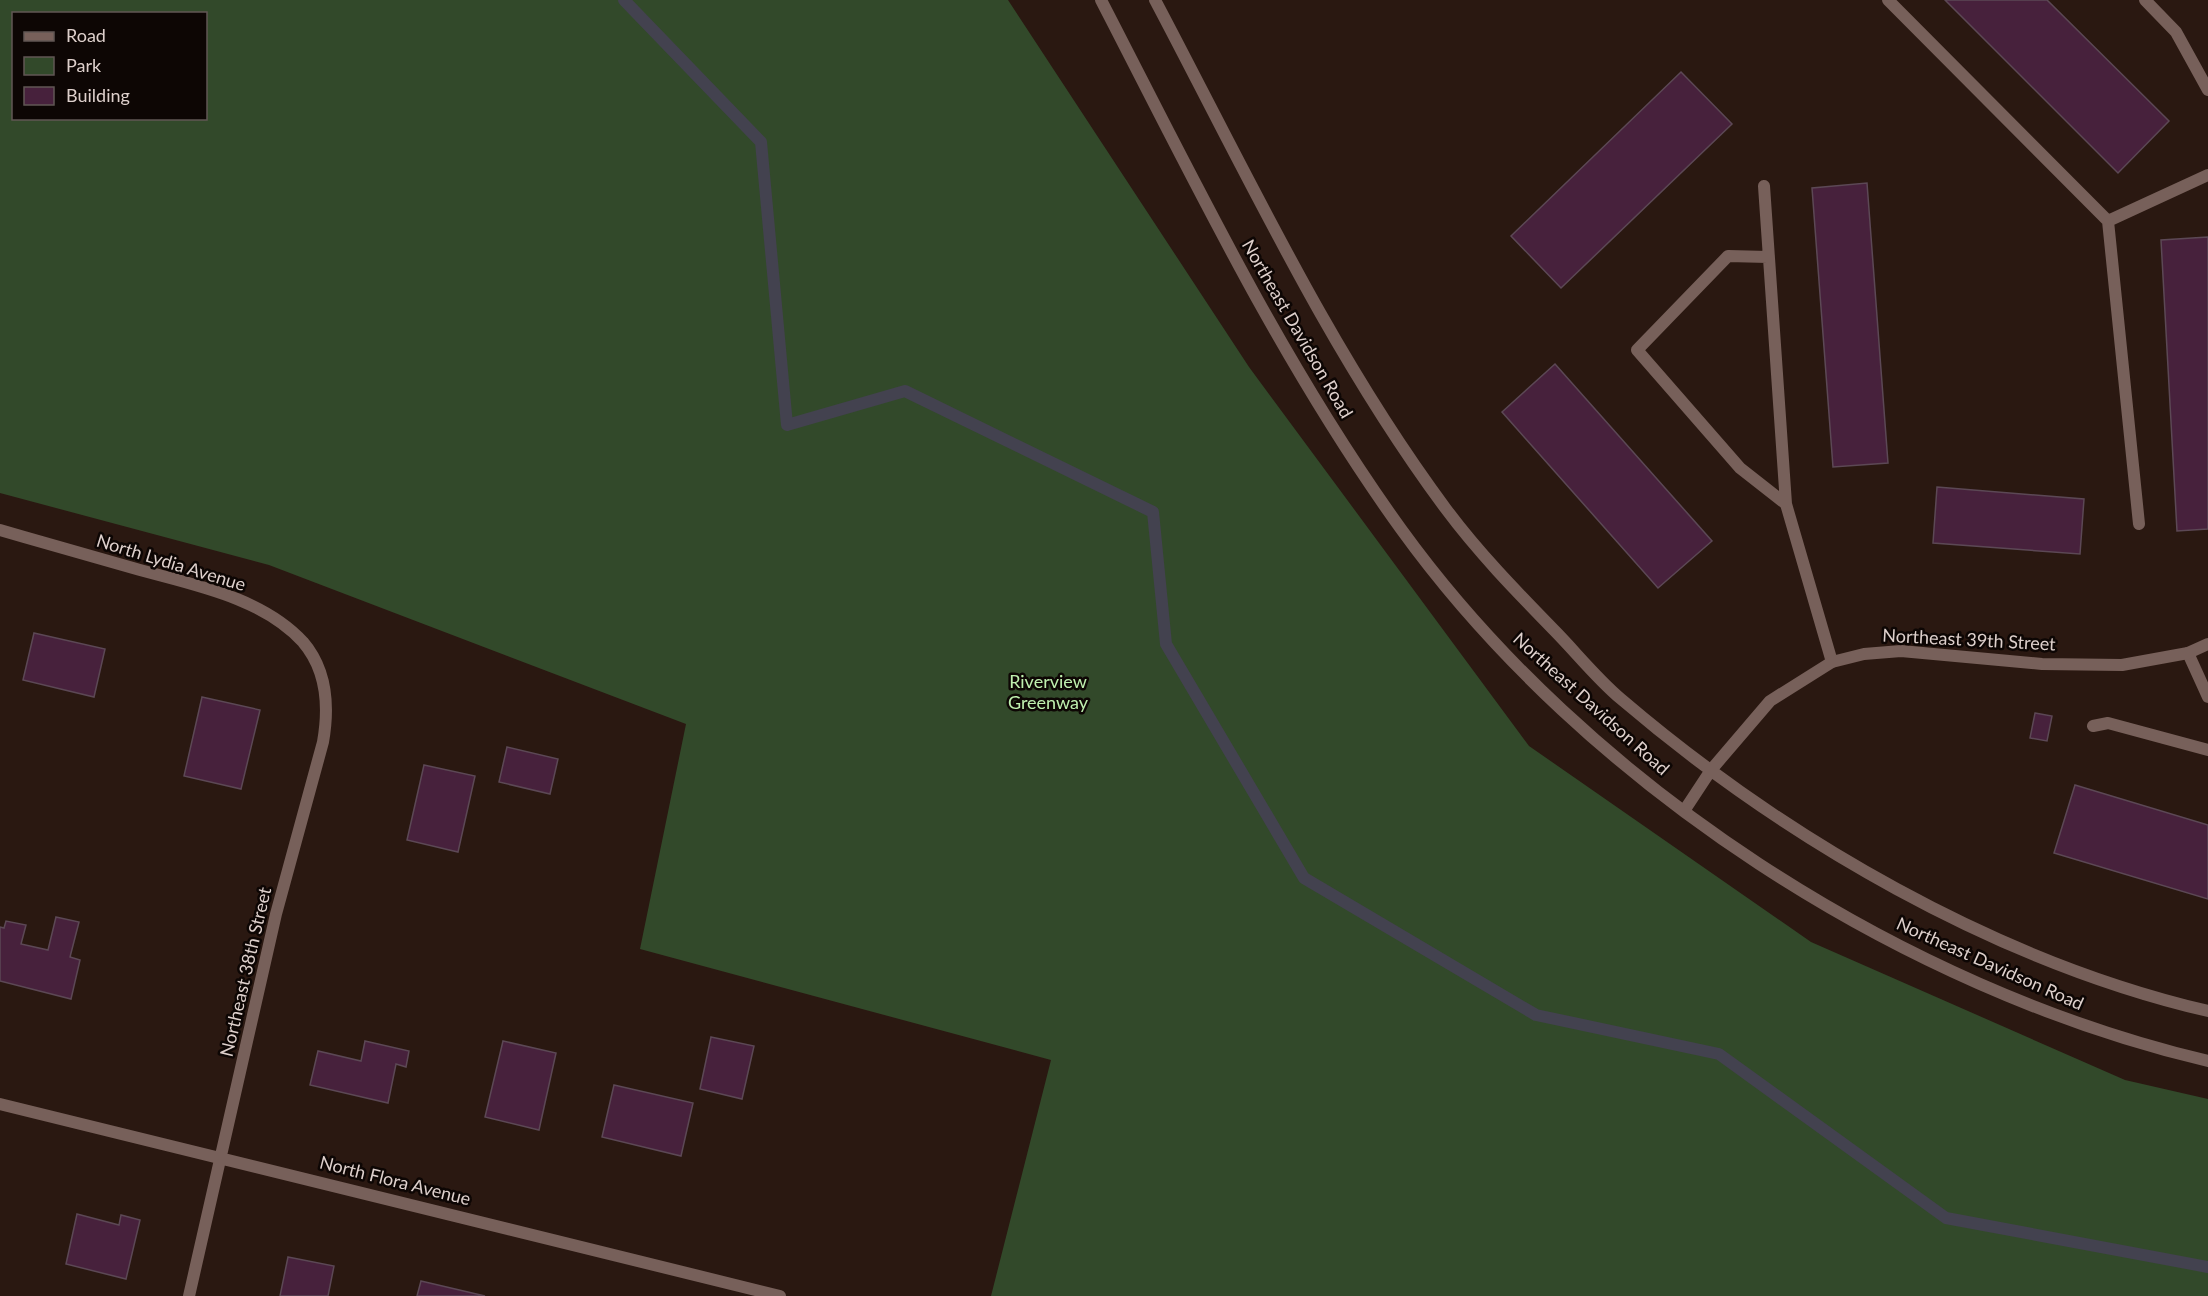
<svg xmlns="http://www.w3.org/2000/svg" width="2208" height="1296" viewBox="0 0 2208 1296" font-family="Lato,sans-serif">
  <rect width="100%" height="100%" fill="#2a1811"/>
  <path fill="#32492a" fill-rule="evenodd" d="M0,0H1008L1249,367L1529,746L1811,942L2125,1080L2208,1099V1296H991L1051,1060L640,949L686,724L269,565L0,493ZM14,14H206V118H14Z"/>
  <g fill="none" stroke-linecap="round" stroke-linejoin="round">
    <path stroke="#43424f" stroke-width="12" d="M624,0L761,142L787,425L905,391L1153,512L1166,644L1304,878L1536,1015L1719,1054L1946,1218L2208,1267"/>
  </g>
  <path fill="#47213c" stroke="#5c4855" stroke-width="1.5" d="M1945,0H2047L2169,121L2118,173Z
    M1681,72L1732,124L1561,288L1511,236Z
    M1867,183L1888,463L1833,467L1812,188Z
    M2208,237V529L2177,531L2161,240Z
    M1555,364L1712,541L1658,588L1502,412Z
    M1937,487L2084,499L2080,554L1933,543Z
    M34,633L105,649L94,697L23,680Z
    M202,697L260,710L241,789L184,776Z
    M2035,713L2052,716L2047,741L2030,738Z
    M507,747L558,759L550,794L499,782Z
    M424,765L475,776L458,852L407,840Z
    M2075,785L2208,825V899L2054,853Z
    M56,917L79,922L70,957L80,960L71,999L0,981V927L4,928L6,921L26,925L21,944L48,950Z
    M711,1037L754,1046L742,1099L700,1089Z
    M365,1041L409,1051L406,1067L396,1064L388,1103L310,1085L318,1051L361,1061Z
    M503,1041L556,1053L539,1130L485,1117Z
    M614,1085L693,1103L681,1156L602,1137Z
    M77,1214L119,1225L121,1215L140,1220L126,1279L66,1264Z
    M288,1257L334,1266L328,1296H280Z
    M421,1281L485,1296H417Z"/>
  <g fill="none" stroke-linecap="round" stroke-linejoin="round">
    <path stroke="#77605a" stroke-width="12" d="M1888,0L2108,221L2139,524
      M1764,186L1786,504L1832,662
      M2108,221L2208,175
      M1768,257L1728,256L1637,350L1740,468L1786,504
      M2188,653L2208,697
      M2093,726L2108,723L2208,750"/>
    <path stroke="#77605a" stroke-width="12" d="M1101,0C1194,180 1282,364 1401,529C1586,785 1902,989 2208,1061
      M1155,0C1246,172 1330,353 1446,509C1478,552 1515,590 1552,628C1575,651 1596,678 1621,699C1785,839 1997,962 2208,1011
      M2145,0L2176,32L2208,90
      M0,530C44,543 88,555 133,568C189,584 261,596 303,642C327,670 329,708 323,742L276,914L189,1296
      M1684,811L1711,770L1770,701L1832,662L1864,654L1901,651L2042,664L2122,665L2188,653L2208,644
      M0,1104L780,1296"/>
  </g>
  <g text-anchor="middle" stroke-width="5" stroke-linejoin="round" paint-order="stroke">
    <g font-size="18" fill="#ded0cc" stroke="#0d0604">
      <text transform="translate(1297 329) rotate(60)" y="6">Northeast Davidson Road</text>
      <text transform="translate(171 563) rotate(17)" y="6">North Lydia Avenue</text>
      <text transform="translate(1969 640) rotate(3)" y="6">Northeast 39th Street</text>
      <text transform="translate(1591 704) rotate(42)" y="6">Northeast Davidson Road</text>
      <text transform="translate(1990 964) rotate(24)" y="6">Northeast Davidson Road</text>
      <text transform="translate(246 972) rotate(-77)" y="6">Northeast 38th Street</text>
      <text transform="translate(395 1181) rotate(14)" y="6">North Flora Avenue</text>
    </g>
    <g font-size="18" fill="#bff0af" stroke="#0d0604">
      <text x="1048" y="688">Riverview<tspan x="1048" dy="21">Greenway</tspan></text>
    </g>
  </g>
  <rect x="12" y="12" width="195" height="108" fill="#0d0604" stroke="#615754" stroke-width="1.5"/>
  <rect x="24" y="32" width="30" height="9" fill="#77605a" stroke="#615754" stroke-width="1.5"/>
  <text x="66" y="42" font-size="18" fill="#ded0cc">Road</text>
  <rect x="24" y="57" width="30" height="18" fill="#32492a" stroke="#615754" stroke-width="1.5"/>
  <text x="66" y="72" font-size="18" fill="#ded0cc">Park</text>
  <rect x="24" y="87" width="30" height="18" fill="#47213c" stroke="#615754" stroke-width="1.5"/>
  <text x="66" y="102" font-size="18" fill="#ded0cc">Building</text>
</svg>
